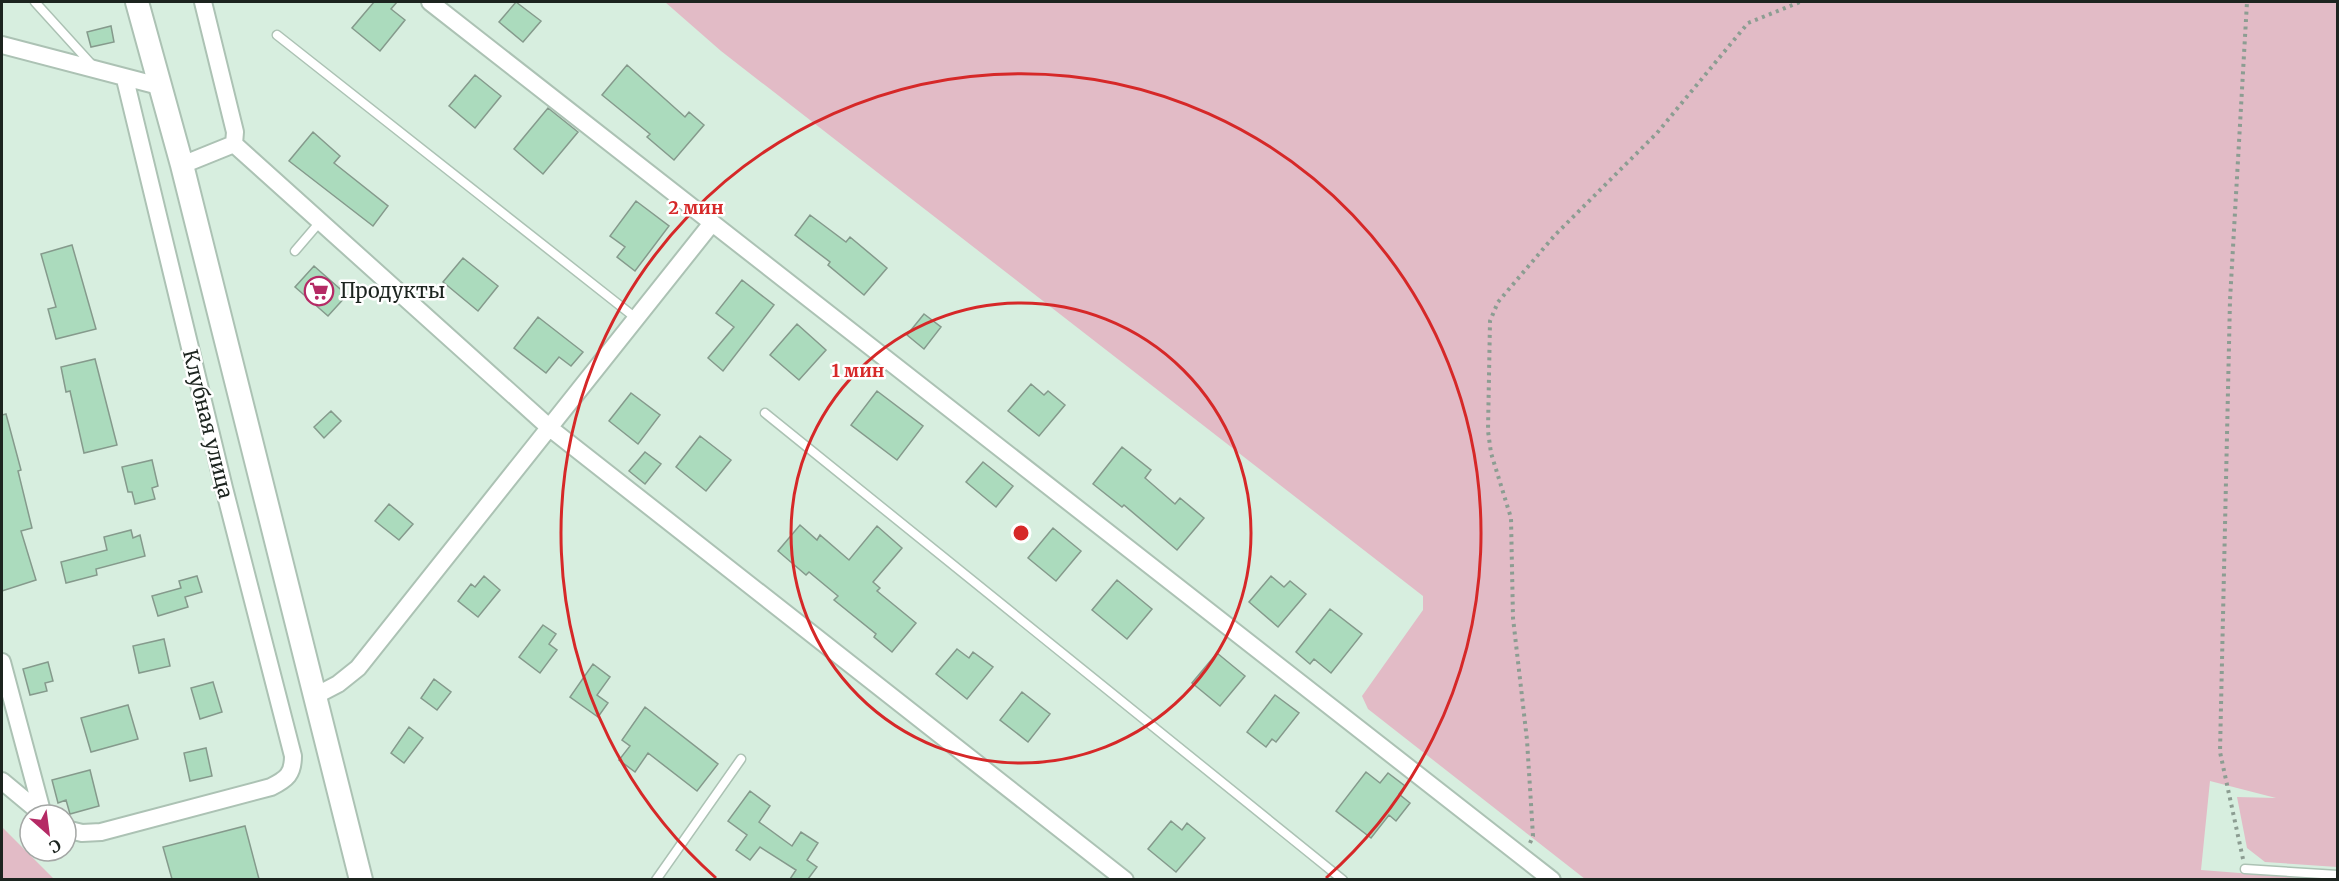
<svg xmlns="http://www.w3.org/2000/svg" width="2339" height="881" viewBox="0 0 2339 881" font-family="Merriweather,serif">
  <rect width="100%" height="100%" fill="#d7eedf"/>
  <path fill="#e2bbc6" d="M665,2H2337V867L2265,862L2247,848L2237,797L2276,798L2210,781L2201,870L2316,879H1585L1368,709L1362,696L1423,610V596L721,51Z
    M2,827L54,879H2Z"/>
  <path fill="#abdbbd" stroke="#859a8c" stroke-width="1.5" d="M374,2H397L391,9L405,20L380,51L352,28Z
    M516,2L541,21L523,42L499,22Z
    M111,26L114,42L91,47L87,32Z
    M627,65L685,117L689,112L704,125L674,160L647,137L650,134L602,95Z
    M475,75L501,96L475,128L449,106Z
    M548,108L578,132L543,174L514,149Z
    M313,132L340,156L334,163L388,206L373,226L289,161Z
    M636,201L669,226L635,271L617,257L625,247L610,236Z
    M810,215L846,242L850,237L887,268L864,295L828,265L830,262L795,235Z
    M72,245L96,329L56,339L48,309L56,307L41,254Z
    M463,258L498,286L478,311L443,282Z
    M314,266L347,295L328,316L295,287Z
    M742,280L774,305L723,371L708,358L734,327L716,313Z
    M924,314L941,327L924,349L907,335Z
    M538,317L583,352L571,366L559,357L546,373L514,348Z
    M797,324L826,350L799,380L770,355Z
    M95,359L117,445L84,453L70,391L66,392L61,367Z
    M1031,384L1044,395L1048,391L1065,405L1039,436L1008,411Z
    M877,391L923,426L897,460L851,425Z
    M631,393L660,415L638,444L609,421Z
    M331,411L341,421L324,438L314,427Z
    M6,414L21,470L18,471L32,528L21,531L36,580L2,591V415Z
    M700,436L731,460L706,491L676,467Z
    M1122,447L1151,470L1145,478L1175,504L1180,498L1204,518L1177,550L1124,505L1122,507L1093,484Z
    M645,452L661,464L645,484L629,471Z
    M152,460L158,486L152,488L155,499L135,504L132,492H128L122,467Z
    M983,462L1013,486L996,507L966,482Z
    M389,504L413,524L399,540L375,521Z
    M800,525L817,540L820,535L849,560L877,526L902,548L873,582L880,588L877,591L916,623L892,652L874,637L876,634L834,600L838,596L809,572L806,575L778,551Z
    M1053,528L1081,551L1056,581L1028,558Z
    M131,530L133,538L140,535L145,556L96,569L97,575L66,583L61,562L107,550L104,537Z
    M197,576L202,592L185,597L188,607L158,616L152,596L181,588L179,581Z
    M484,576L500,590L478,617L458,601L471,584L475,587Z
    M1271,576L1284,587L1290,581L1306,594L1278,627L1249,602Z
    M1117,580L1152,609L1127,639L1092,610Z
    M1330,609L1362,634L1331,673L1314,659L1310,664L1296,652Z
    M543,625L556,634L549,644L557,650L540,673L519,657Z
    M164,639L170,666L139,673L133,646Z
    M957,649L969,658L973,652L993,667L967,699L936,674Z
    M1217,653L1245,676L1220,706L1192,683Z
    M48,662L53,681L45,683L47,691L30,695L23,669Z
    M593,664L610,677L597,695L608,703L598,717L570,697Z
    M434,679L451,692L437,710L421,698Z
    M213,682L222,712L200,719L191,688Z
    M1022,692L1050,714L1028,742L1000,720Z
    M1275,695L1299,713L1276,742L1272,739L1266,747L1247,732Z
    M128,705L138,739L91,752L81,718Z
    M645,707L718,764L697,791L648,753L635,772L619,760L630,746L622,740Z
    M409,727L423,738L404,763L391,753Z
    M206,748L212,776L190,781L184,753Z
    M90,770L99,806L70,814L66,800L58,803L52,780Z
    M1366,772L1380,783L1388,773L1405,786L1399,794L1410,803L1396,821L1389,815L1371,838L1336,811Z
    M750,791L770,806L759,822L792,846L801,832L818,843L807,860L817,867L808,879H790L796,870L760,847L750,860L736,850L747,835L728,821Z
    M1171,821L1182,830L1187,823L1205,838L1176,872L1148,849Z
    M245,826L259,879H172L163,847Z"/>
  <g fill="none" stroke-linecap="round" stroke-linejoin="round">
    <g stroke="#acc2b4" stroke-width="11">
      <path id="lane" d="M35,2L93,66
        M277,35L637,319
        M295,251L319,223
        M765,413L1343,880
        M2245,869L2338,875
        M656,880L741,759"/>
    </g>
    <g stroke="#acc2b4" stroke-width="20">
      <path id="street" d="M203,2L235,132L234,144
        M430,2L1552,880
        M2,45L159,86
        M234,144L551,429L1125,880
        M182,165L234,144
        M2,662L43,815
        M315,696L338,684L358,668L712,223
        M2,781L43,815
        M66,829L82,833L101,832L271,787C287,779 293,774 293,756L224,488L125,79"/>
    </g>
    <g stroke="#acc2b4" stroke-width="26">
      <path id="secondary" d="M137,2L182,165L361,880"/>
    </g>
    <path stroke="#8c9d92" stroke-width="4" stroke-dasharray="3 4.5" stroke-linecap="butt" d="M1530,843L1533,836L1527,740L1513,618L1511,518L1491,453L1488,431L1490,321L1498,302L1555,235L1657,133L1748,23L1800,2
      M2243,859L2220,752L2230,300L2247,2"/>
    <use href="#lane" stroke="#fff" stroke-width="8"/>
    <use href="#street" stroke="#fff" stroke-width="16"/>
    <use href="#secondary" stroke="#fff" stroke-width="22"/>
  </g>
  <g fill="none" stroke="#d62828" stroke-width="3">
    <circle cx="1021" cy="533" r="230"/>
    <path d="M716 878A460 460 0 1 1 1326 878"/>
  </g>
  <defs>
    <g id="supermarket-ring" transform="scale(1.5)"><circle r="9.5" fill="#fff" stroke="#b52a65" stroke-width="1.5"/><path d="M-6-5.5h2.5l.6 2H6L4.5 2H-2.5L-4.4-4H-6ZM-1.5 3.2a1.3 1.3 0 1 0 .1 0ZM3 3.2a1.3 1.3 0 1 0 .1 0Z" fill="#b52a65"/></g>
  </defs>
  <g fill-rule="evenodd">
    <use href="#supermarket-ring" x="319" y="291"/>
  </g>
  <g text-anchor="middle" stroke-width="5" stroke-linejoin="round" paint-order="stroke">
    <g font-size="20" fill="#1c241f" stroke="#fff" text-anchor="start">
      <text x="340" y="298">Продукты</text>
    </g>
    <g font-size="20" fill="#1c241f" stroke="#fff">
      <text transform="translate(208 424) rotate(76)" y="7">Клубная улица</text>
    </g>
  </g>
  <circle cx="1021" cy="533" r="9" fill="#d62828" stroke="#fff" stroke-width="3"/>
  <g font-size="18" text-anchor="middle" font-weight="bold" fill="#d62828" stroke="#fff" stroke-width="5" stroke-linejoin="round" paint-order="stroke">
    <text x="696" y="214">2 мин</text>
    <text x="858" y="377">1 мин</text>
  </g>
  <rect width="2339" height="881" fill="none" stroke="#1c241f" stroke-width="6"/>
  <g transform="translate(48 833) rotate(152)"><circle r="28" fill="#ffffff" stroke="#a4a7a5" stroke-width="1.5"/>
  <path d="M0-4.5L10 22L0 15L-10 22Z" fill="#b52a65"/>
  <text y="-9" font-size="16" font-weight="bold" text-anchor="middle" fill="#1c241f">С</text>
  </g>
</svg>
